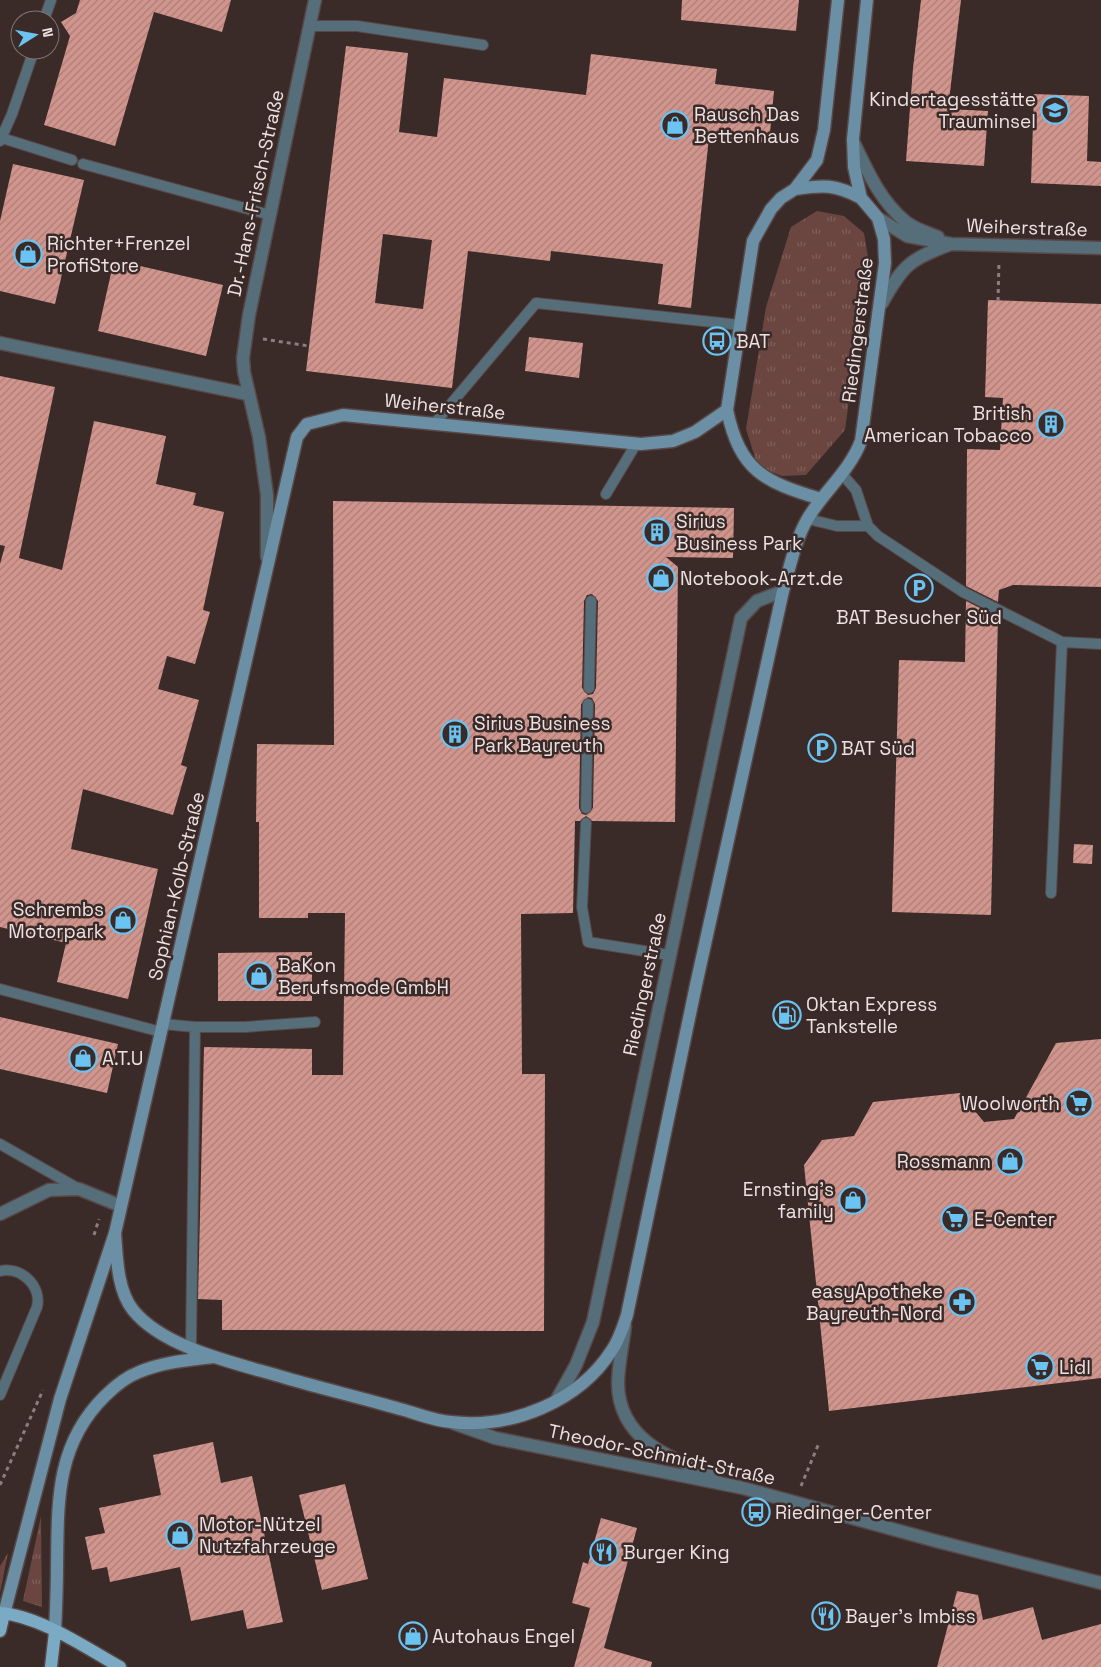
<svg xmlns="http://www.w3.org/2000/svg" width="1101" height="1667" viewBox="0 0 1101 1667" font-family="'Space Grotesk',sans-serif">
  <defs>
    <pattern id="grass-tufts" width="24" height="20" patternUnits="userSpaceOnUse" patternTransform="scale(1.25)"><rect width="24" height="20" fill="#6b4641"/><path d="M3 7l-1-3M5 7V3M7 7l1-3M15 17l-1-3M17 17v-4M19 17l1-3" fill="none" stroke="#80605c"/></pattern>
    <pattern id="building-hatch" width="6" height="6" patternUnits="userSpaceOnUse" patternTransform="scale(1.25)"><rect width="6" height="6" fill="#d2958d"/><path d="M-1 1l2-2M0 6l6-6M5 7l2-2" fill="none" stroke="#a87d77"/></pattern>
  </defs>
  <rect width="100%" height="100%" fill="#3a2a28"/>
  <path fill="url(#grass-tufts)" d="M817,211L844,216L864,233L868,257L845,430L806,475L782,476L758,467L746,429L766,307L791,227Z
    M41,1516L42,1607L23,1601Z
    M8,1553L0,1593V1566Z"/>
  <path fill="url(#building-hatch)" fill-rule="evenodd" d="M80,0H231L222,32L154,12L115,146L44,125L70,36L61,22L76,13Z
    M682,0H799L796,31L681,20Z
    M921,0H961L948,109L988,111L984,166L906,161L913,68Z
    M346,46L408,53L399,132L437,137L444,78L586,95L591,54L717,69L715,84L774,91L769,143L709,137L691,308L658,304L663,264L551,251L550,261L468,251L452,388L306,371ZM383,234L432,240L423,309L375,303Z
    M1034,94L1089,96L1087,161L1101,162V186L1031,183Z
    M13,164L84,180L55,304L0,291V221Z
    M114,260L223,285L206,356L98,331Z
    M988,300L1101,304V587L1013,585L999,590L998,602L966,586L967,449L1000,450L1003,398L985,397Z
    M529,337L583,343L579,378L525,371Z
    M0,376L55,387L19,558L62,570L94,421L166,436L156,484L196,493L193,505L224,512L203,610L210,612L195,664L167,656L158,689L199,700L181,765L187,767L173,815L83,789L71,849L158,869L128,999L57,982L66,943L0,927V564L5,546L0,545Z
    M333,501L734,508L733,558L666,557L678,567L675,822L592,821L586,816L580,821H575L573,913L521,914L522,1074H545L544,1331L222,1330V1300L198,1299L204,1047L312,1049V1075H343L345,913H308V918H259V822H256L257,744L334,745ZM592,594L598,601L596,688L593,694L588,695L582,688L584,601L587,595ZM588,697L592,698L595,704L593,808L586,815L582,814L579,808L581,704Z
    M966,601L998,617L991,915L892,912L899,660L965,662Z
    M1074,844L1093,845L1092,864L1073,863Z
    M312,952V1001H218V953Z
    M0,1017L118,1044L107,1093L0,1069Z
    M1101,1039V1378L829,1411L804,1165L822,1140L854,1136L873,1102L960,1093L984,1122L1014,1119L1056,1043Z
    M213,1442L221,1483L252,1476L283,1622L247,1629L243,1610L191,1621L180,1567L110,1582L107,1567L92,1570L85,1537L105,1533L99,1508L161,1495L153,1455Z
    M345,1484L368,1579L322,1590L299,1495Z
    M601,1518L637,1528L604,1648L652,1662L651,1667H574L590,1608L572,1603L583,1562L588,1564Z
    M957,1591L978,1595L983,1620L1033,1607L1042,1640L1101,1624V1667H937Z"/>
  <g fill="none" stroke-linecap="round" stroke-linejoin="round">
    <g stroke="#574746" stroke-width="12">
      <path id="service" d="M44,20L51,0
        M310,26H357L483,45
        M2,138L72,160
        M0,141L12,114L34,50
        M83,164L270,215
        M434,424L536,303L740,325
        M842,474L856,490L868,526L878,536L963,592L1062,642L1051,893
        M606,494L636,444
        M808,519L837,526H868
        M1062,642L1101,644
        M589,688L591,601
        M586,808L588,704
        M586,823L582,907L588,942L669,955
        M0,989L161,1032
        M163,1024L195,1027L191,1347
        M195,1027H245L315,1022
        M0,1144L79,1189
        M0,1271C21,1266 42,1286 37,1307L0,1395"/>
    </g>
    <g stroke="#574746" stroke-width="15">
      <path id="minor" d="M0,343L247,394
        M267,557V495L259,437L244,372L243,358L249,315L315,0
        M0,1214L49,1190L79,1189L121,1206
        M556,1401L576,1365L593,1322L741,618L757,601L783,591"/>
    </g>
    <g stroke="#574746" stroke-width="15">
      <path id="tertiary" d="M853,141C867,170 880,201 906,222C915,229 928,233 938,237
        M878,218L907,236L951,244L1101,248
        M882,303C903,265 910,259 951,244
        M625,1326C623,1345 618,1365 618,1384C619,1441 672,1459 716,1476
        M453,1423L495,1438L743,1488L936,1541L1101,1583"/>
    </g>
    <g stroke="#574746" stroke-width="15">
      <path id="secondary" d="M795,189C823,185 835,184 861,198
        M821,499C764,482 740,471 727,410L753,241L771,209L781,198L795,189L817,160L824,130L838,0
        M115,1233C117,1257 117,1290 133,1310C164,1349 240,1364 286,1378C324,1389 362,1398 400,1409C416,1413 434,1421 451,1422C511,1429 579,1402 612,1350C619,1340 623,1327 627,1315L696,985L783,591C790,567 795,540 808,518C825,490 849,472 861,441L885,263L884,239L878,218L861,198L854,167L853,139L867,0
        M4,1614L60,1399L115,1233L297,437L307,424L343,415L641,444L673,441L695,432L727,410
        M55,1632C56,1610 57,1589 57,1567C58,1503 55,1445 105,1396C114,1387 126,1377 139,1372C163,1362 188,1360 213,1357"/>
    </g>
    <g stroke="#574746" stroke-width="15">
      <path id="primary" d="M0,1613C40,1616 86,1648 120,1667
        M0,1631L4,1614
        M51,1667L55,1632"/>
    </g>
    <path stroke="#8b7e7c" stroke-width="3" stroke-dasharray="4 4" stroke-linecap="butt" d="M998,301L999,261
      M263,339L309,346
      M94,1235L99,1219
      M0,1485L43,1390
      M801,1486L819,1443"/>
    <use href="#service" stroke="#566d7a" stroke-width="10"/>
    <use href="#minor" stroke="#566d7a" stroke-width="12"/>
    <use href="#tertiary" stroke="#566d7a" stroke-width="12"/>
    <use href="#secondary" stroke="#6b8fa4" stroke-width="12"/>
    <use href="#primary" stroke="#7baac4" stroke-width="12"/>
  </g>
  <defs>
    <g id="school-ring" transform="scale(1.4375)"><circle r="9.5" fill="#3a2a28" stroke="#6ac3f1" stroke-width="1.5"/><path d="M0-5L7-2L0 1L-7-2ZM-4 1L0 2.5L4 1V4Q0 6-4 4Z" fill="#6ac3f1"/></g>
    <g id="shop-ring" transform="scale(1.4375)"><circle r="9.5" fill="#3a2a28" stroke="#6ac3f1" stroke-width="1.5"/><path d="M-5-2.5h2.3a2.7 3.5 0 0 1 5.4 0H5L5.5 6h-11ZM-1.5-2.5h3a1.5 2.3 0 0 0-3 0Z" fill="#6ac3f1"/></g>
    <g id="bus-ring" transform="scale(1.4375)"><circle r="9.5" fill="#3a2a28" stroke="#6ac3f1" stroke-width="1.5"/><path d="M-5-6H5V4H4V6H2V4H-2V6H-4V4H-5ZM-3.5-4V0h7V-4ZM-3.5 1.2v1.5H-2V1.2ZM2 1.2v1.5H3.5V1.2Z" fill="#6ac3f1"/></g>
    <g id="building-ring" transform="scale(1.4375)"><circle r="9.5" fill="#3a2a28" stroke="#6ac3f1" stroke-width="1.5"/><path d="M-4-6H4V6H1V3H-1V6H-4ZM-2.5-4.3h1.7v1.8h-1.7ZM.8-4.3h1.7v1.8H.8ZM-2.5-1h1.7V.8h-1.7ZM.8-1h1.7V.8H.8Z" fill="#6ac3f1"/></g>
    <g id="parking-ring" transform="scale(1.4375)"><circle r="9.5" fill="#3a2a28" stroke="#6ac3f1" stroke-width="1.5"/><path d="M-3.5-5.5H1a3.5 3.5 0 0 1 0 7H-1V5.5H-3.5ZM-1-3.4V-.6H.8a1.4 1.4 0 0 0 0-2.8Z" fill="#6ac3f1"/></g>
    <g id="fuel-ring" transform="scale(1.4375)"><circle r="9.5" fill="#3a2a28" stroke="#6ac3f1" stroke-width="1.5"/><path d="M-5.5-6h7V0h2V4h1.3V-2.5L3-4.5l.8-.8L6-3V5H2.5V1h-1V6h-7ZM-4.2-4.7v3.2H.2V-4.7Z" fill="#6ac3f1"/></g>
    <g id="supermarket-ring" transform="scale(1.4375)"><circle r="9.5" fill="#3a2a28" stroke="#6ac3f1" stroke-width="1.5"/><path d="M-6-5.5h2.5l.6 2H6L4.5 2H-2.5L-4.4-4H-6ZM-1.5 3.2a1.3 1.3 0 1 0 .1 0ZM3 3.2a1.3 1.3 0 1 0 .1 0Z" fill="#6ac3f1"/></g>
    <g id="pharmacy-ring" transform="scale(1.4375)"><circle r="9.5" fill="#3a2a28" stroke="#6ac3f1" stroke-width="1.5"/><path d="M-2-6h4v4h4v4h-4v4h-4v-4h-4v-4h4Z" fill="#6ac3f1"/></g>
    <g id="restaurant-ring" transform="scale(1.4375)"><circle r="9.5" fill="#3a2a28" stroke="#6ac3f1" stroke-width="1.5"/><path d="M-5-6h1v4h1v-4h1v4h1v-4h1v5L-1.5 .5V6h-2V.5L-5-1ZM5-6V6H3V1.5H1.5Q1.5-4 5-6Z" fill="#6ac3f1"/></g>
  </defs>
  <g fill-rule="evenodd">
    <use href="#school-ring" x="1055" y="110"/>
    <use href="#shop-ring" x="675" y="125"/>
    <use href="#shop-ring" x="28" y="254"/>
    <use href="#bus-ring" x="717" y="341"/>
    <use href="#building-ring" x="1051" y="424"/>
    <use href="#building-ring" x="657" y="532"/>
    <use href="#shop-ring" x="661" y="578"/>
    <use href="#parking-ring" x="919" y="588"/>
    <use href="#building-ring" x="455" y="734"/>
    <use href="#parking-ring" x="822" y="748"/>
    <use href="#shop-ring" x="123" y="920"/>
    <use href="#shop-ring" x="259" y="976"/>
    <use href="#fuel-ring" x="787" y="1015"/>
    <use href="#shop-ring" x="83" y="1058"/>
    <use href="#supermarket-ring" x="1079" y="1103"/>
    <use href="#shop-ring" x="1010" y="1161"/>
    <use href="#shop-ring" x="853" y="1200"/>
    <use href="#supermarket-ring" x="955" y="1219"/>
    <use href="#pharmacy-ring" x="962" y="1302"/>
    <use href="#supermarket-ring" x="1040" y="1367"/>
    <use href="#bus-ring" x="756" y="1512"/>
    <use href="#shop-ring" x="180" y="1535"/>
    <use href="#restaurant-ring" x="604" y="1552"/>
    <use href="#restaurant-ring" x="826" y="1616"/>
    <use href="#shop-ring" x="413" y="1636"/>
  </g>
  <g text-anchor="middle" stroke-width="5" stroke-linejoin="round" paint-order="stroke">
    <g font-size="19" fill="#ede2e1" stroke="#3a2a28" text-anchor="start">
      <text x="1036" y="106" text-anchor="end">Kindertagesstätte<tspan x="1036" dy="22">Trauminsel</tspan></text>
      <text x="694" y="121">Rausch Das<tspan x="694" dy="22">Bettenhaus</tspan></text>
      <text x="47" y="250">Richter+Frenzel<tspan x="47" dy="22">ProfiStore</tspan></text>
      <text x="736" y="348">BAT</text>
      <text x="1032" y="420" text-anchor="end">British<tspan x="1032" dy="22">American Tobacco</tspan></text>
      <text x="676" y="528">Sirius<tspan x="676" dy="22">Business Park</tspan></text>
      <text x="680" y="585">Notebook-Arzt.de</text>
      <text x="919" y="624" text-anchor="middle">BAT Besucher Süd</text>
      <text x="474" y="730">Sirius Business<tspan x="474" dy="22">Park Bayreuth</tspan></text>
      <text x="841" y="755">BAT Süd</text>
      <text x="104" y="916" text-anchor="end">Schrembs<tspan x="104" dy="22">Motorpark</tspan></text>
      <text x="278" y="972">BaKon<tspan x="278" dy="22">Berufsmode GmbH</tspan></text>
      <text x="806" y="1011">Oktan Express<tspan x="806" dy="22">Tankstelle</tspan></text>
      <text x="102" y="1065">A.T.U</text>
      <text x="1060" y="1110" text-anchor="end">Woolworth</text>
      <text x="991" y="1168" text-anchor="end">Rossmann</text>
      <text x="834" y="1196" text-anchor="end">Ernsting's<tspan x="834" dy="22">family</tspan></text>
      <text x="974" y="1226">E-Center</text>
      <text x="943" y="1298" text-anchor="end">easyApotheke<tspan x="943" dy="22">Bayreuth-Nord</tspan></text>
      <text x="1059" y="1374">Lidl</text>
      <text x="775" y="1519">Riedinger-Center</text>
      <text x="199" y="1531">Motor-Nützel<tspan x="199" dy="22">Nutzfahrzeuge</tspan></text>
      <text x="623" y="1559">Burger King</text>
      <text x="845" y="1623">Bayer's Imbiss</text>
      <text x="432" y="1643">Autohaus Engel</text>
    </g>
    <g font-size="19" fill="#ede2e1" stroke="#3a2a28">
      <text transform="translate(255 193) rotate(-78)" y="7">Dr.-Hans-Frisch-Straße</text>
      <text transform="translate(1027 227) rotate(2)" y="7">Weiherstraße</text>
      <text transform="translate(857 330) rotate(-83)" y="7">Riedingerstraße</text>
      <text transform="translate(445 406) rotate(6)" y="7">Weiherstraße</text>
      <text transform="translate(176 886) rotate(-77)" y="7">Sophian-Kolb-Straße</text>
      <text transform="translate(644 984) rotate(-78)" y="7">Riedingerstraße</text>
      <text transform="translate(662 1454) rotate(12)" y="7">Theodor-Schmidt-Straße</text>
    </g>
  </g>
  <g transform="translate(35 35) rotate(79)"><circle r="24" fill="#3a2a28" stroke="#827472"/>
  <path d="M0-4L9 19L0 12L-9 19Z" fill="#6ac3f1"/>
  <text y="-8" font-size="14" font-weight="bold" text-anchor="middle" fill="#ede2e1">N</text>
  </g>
</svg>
